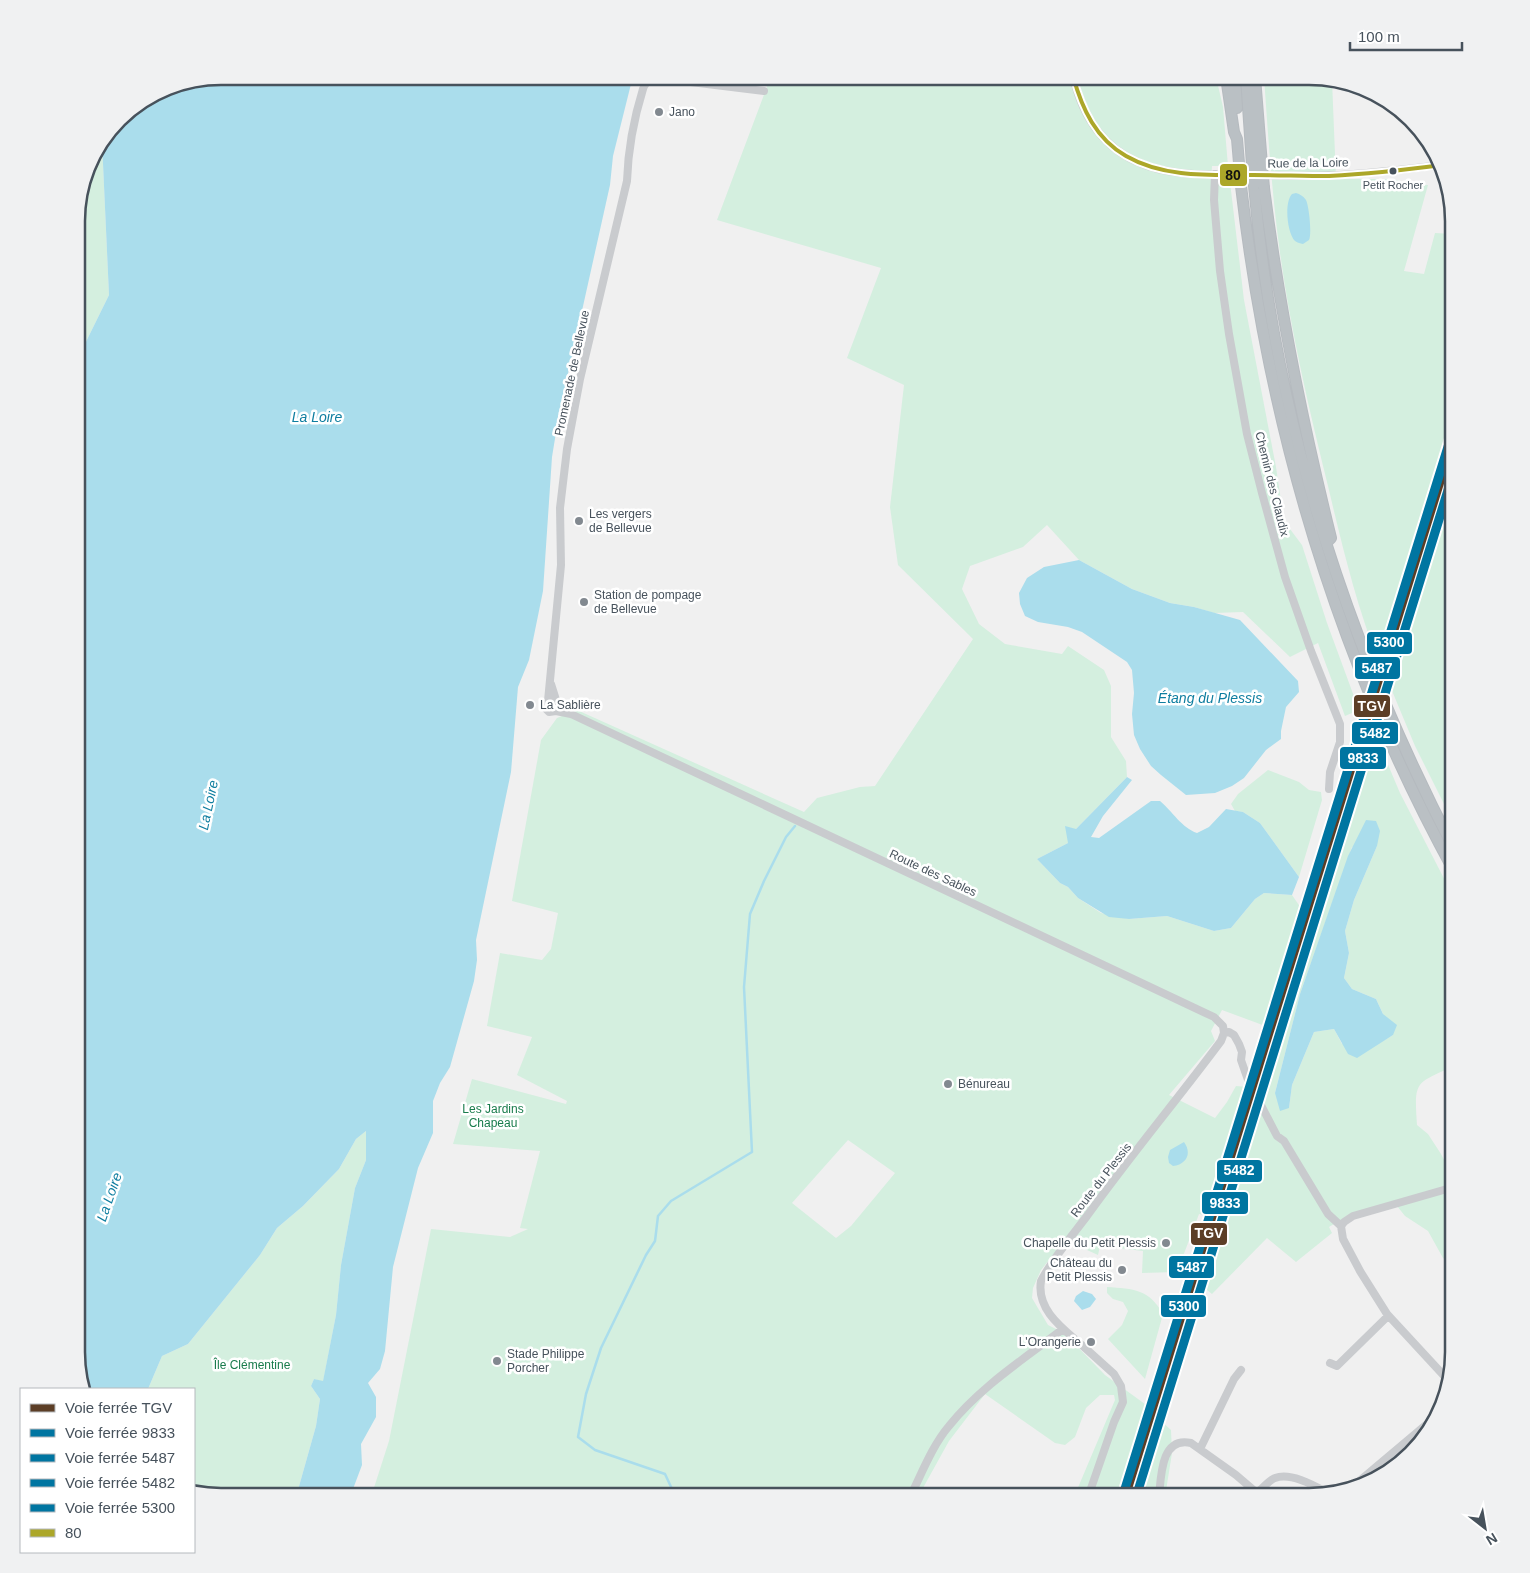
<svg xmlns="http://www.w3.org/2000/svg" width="1530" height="1573" viewBox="0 0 1530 1573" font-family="Arial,sans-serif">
  <rect width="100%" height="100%" fill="#f0f0f0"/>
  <path fill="#d4efdf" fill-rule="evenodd" d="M771,76L1216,77L1223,107L1228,166H1212L1211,182H1230L1244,300L1276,467L1284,521L1302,545L1327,623L1359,710L1345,716L1318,643L1290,657L1243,612L1214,613L1194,607L1170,603L1132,589L1079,560L1047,525L1023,547L970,566L962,589L979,624L1005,644L1062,654L1068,646L1104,670L1111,686V737L1126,761L1127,777L1076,829L1068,843L1037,859L1060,883L1068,887L1078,898L1101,913L1129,919L1167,916L1214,931L1231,928L1255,899L1264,893L1292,895L1303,911L1268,1027L1222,1010L1211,1031L1215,1041L1169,1095L1215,1118L1227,1102L1236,1086L1248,1087L1208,1216L1199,1214L1177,1272L1142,1273L1143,1251L1100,1246L1098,1255L1065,1240L1041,1270L1033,1288L1032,1298L1048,1325L1064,1333L1105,1375L1149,1407L1122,1497H1074L1115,1400L1114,1395H1100L1086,1408L1075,1437L1065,1445L1055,1443L985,1394L949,1441L918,1497H371L389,1441L431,1229L510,1237L528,1229L520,1228L540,1151L453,1144L472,1079L566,1104L567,1101L517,1075L532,1037L487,1026L500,953L542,960L551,949L558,913L512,901L541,740L557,718L577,710L804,812L817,798L860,787L875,786L973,639L898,565L890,507L904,385L847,358L881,268L717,220ZM848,1140L895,1173L851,1226L836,1238L792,1203Z
    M1264,77H1318L1332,80L1336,179H1394L1407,184L1428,185L1404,271L1424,274L1435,233L1452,234L1454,230V416L1378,660C1356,604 1342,545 1328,486C1309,409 1291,332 1280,253C1272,195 1268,135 1264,77Z
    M102,142L109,295L77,360V211L91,157Z
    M1454,481V824L1415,746L1390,686Z
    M1375,734L1400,793L1454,898V1066C1415,1084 1414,1080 1417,1125L1428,1134L1441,1154L1454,1179V1266L1443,1258L1428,1231L1405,1216L1393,1201L1349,1215L1329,1227L1332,1233L1296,1262L1267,1238L1212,1294L1202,1286ZM1377,846L1354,900L1345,931L1349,953L1344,978L1352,989L1376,999L1393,1035L1383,1041L1342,1044L1334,1029L1314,1032L1292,1085L1289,1108L1275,1093L1300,994L1352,847Z
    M1268,770L1299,782L1309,790L1321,792L1322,800L1299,877L1260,823L1243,812L1235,811L1231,804L1238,794Z
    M366,1131V1160L355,1188L341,1265L336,1315L323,1382L314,1379L311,1386L320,1399L316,1426L296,1497H221L194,1490V1389H148L162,1356L188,1344L260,1255L277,1228L303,1206L339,1169L356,1139Z
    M1107,1287C1134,1289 1149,1289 1163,1314L1145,1379L1108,1339L1122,1325L1128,1311L1123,1302L1113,1299L1107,1293Z
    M1160,1420L1171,1430L1172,1453L1165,1497H1136Z"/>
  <path fill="#aaddec" d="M221,76H633L613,156L610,185L559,414L552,457L543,591L529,660L518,687L511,772L476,940L477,960L474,981L450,1067L440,1083L433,1101V1133L418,1168L393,1267L385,1351L380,1369L368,1383L376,1397V1417L361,1444L362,1465L350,1497H296L316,1426L320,1399L311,1386L314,1379L323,1381L336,1315L341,1265L355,1188L366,1160V1131L356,1139L339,1169L303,1206L277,1228L260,1255L188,1344L162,1356L148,1389H84L76,1352V857L80,838L76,829L77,360L109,295L102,142L125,112L166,87Z
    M1296,193C1300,194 1303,196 1306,200C1309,206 1312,234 1309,240L1303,244C1300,243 1298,243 1295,241C1287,233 1284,202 1292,194Z
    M1079,560L1132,589L1170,603L1194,607L1240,620L1298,681L1299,692L1286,707L1281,731V739L1266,750L1244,778L1232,786L1215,793L1186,795L1161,775L1151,766L1140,749L1134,735L1132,714L1134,693L1132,670L1127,662L1082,632L1068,627L1038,622L1025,616L1020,604L1019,593L1027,578L1044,567Z
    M1127,777L1132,780L1103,816L1091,837L1099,838L1151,801H1160C1172,811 1182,828 1197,833L1209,827L1226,809L1243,812L1260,823L1299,877L1292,895L1264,893L1255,899L1231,928L1214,931L1167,916L1129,919L1109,917L1078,898L1068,887L1060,883L1037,859L1068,843L1065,826L1076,829Z
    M1366,820L1376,821L1380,831L1377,846L1354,900L1345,931L1349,953L1344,978L1352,989L1376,999L1383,1014L1397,1025L1393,1035L1357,1058L1348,1054L1334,1029L1314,1032L1292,1085L1289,1108L1280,1111L1275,1093L1300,994L1348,856Z
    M1184,1142C1192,1153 1187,1164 1173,1166L1169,1163L1168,1157L1170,1150Z
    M1083,1291L1092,1294L1096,1299L1090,1307L1082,1310L1074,1301L1076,1296Z"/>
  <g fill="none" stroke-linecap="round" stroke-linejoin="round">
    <path stroke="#aaddec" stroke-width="2.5" d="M679,1497L672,1489L665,1474L595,1450L578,1437L586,1394L601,1348L646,1255L655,1241L658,1216L671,1201L752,1152L744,987L750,914L764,881L786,837L795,826"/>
    <g stroke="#b5babf" stroke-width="12">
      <path id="highway" d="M1226,77L1234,132L1237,139L1239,163
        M1235,77L1237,108
        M1246,77L1252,165
        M1255,77L1262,165
        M1241,186C1269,427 1337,658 1454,871
        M1254,186C1275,419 1346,642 1454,849
        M1264,188C1279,307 1302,421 1331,538L1328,541"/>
    </g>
    <path stroke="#c9cbce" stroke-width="8" d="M1073,76C1082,115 1101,147 1140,163C1172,177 1211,174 1245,175C1277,175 1309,177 1340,175C1374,173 1409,169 1442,165
      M650,77L764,91
      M1215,174L1214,200L1220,271L1229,334L1247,434L1262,493L1285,577L1311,651L1340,724V742L1330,772L1329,789
      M551,684L556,700L571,714
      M556,711L571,714L1214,1017L1223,1026L1224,1033
      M556,711L549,712L546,709L545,705L548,701L550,680L561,565L560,508L567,449L580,379L627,181C628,152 634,118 643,89C644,84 649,81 650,76
      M1224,1033L1229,1032L1234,1035L1239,1044L1242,1052L1241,1060L1248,1080L1277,1136L1284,1141L1328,1214L1341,1226L1343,1239L1360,1271L1387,1314L1447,1379
      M1341,1226L1344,1222L1353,1216L1454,1187
      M1330,1363L1337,1366L1388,1316
      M1200,1449L1234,1379L1241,1370
      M1351,1488L1440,1413
      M1257,1493C1262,1489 1269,1480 1275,1478C1291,1472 1315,1486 1328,1493
      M910,1497C922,1473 932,1446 949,1426C980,1387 1024,1359 1063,1329
      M1088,1497L1114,1422L1123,1402L1121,1386L1114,1374C1104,1365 1094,1356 1084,1347C1065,1330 1036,1311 1041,1281C1053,1258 1071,1237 1087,1216C1130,1156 1177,1100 1221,1041L1224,1033
      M1159,1497C1161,1476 1161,1436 1191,1443L1236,1475L1257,1493L1258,1497"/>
    <use href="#highway" stroke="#bac0c4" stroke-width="10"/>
    <g stroke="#b5babf" stroke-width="12" stroke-linecap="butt">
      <path id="highway-bridge" d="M1239,163L1241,186
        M1252,165L1254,186
        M1262,165L1264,188"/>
    </g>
    <use href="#highway-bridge" stroke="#bac0c4" stroke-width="10"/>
    <g stroke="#fff" stroke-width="8">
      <path id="bus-1" d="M1073,76C1082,109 1096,139 1126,156C1164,178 1211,175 1253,175C1278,175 1303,176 1329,176C1366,174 1404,170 1442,165"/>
    </g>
    <use href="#bus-1" stroke="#aca729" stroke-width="4"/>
    <g stroke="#fff" stroke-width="9">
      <path id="rail-1" d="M1127,1497L1454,443"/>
    </g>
    <g stroke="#fff" stroke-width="9">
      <path id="rail-2" d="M1134,1497L1454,464"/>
    </g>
    <g stroke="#fff" stroke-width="9">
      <path id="rail-3" d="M1121,1495L1448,440"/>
    </g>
    <g stroke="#fff" stroke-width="9">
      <path id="rail-4" d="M1138,1497L1454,478"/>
    </g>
    <g stroke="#fff" stroke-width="9">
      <path id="rail-5" d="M1125,1495L1448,454"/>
    </g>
    <use href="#rail-1" stroke="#5c3e26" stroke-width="5"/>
    <use href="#rail-2" stroke="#0075a1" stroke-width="5"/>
    <use href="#rail-3" stroke="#0075a1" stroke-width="5"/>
    <use href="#rail-4" stroke="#0075a1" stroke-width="5"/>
    <use href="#rail-5" stroke="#0075a1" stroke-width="5"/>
  </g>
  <g fill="#828990" stroke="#fff" stroke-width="2">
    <circle cx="659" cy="112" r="5"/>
    <circle cx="579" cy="521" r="5"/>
    <circle cx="584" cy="602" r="5"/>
    <circle cx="530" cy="705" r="5"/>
    <circle cx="948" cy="1084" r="5"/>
    <circle cx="1166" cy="1243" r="5"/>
    <circle cx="1122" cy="1270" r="5"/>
    <circle cx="1091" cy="1342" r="5"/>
    <circle cx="497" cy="1361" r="5"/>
  </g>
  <circle fill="#47525c" stroke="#fff" stroke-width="2" cx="1393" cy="171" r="4.5"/>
  <g text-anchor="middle" stroke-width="5" stroke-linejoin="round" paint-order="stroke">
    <g font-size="11" fill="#47525c" stroke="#fff">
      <text x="1393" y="189">Petit Rocher</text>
    </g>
    <g font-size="12" fill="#47525c" stroke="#fff" text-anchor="start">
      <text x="669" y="116">Jano</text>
      <text x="589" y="518">Les vergers<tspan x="589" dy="14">de Bellevue</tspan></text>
      <text x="594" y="599">Station de pompage<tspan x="594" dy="14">de Bellevue</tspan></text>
      <text x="540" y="709">La Sablière</text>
      <text x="958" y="1088">Bénureau</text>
      <text x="1156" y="1247" text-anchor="end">Chapelle du Petit Plessis</text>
      <text x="1112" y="1267" text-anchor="end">Château du<tspan x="1112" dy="14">Petit Plessis</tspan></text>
      <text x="1081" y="1346" text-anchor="end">L'Orangerie</text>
      <text x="507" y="1358">Stade Philippe<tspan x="507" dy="14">Porcher</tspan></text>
    </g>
    <g font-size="12" fill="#47525c" stroke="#fff">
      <text transform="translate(1308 163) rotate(-1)" y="4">Rue de la Loire</text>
      <text transform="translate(572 373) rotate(-78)" y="4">Promenade de Bellevue</text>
      <text transform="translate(1272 484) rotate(76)" y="4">Chemin des Claudix</text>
      <text transform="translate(933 873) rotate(25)" y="4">Route des Sables</text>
      <text transform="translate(1101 1180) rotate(-52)" y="4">Route du Plessis</text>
    </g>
    <g font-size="12" fill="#197c4c" stroke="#fff">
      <text x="493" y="1113">Les Jardins<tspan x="493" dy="14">Chapeau</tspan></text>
      <text x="252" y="1369">Île Clémentine</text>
    </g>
    <g font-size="14" font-style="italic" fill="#0f7ea0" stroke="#fff">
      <text x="317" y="422">La Loire</text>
      <text x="1210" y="703">Étang du Plessis</text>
      <text transform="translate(208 805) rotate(-78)" y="5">La Loire</text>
      <text transform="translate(109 1197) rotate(-71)" y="5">La Loire</text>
    </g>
  </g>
  <path d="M0 0H1530V1573H0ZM221 85H1309A136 136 0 0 1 1445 221V1352A136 136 0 0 1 1309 1488H221A136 136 0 0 1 85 1352V221A136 136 0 0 1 221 85Z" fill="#f0f1f2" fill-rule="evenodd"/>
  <path fill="none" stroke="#47525c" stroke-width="2.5" d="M221 85H1309A136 136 0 0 1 1445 221V1352A136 136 0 0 1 1309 1488H221A136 136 0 0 1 85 1352V221A136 136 0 0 1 221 85Z"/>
  <g stroke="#fff" stroke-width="2">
    <rect x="1219" y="163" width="29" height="24" rx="5" fill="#aca729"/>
    <rect x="1366" y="631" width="47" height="24" rx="5" fill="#0075a1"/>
    <rect x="1354" y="656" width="47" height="24" rx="5" fill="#0075a1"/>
    <rect x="1353" y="694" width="38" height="24" rx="5" fill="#5c3e26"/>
    <rect x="1351" y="721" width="48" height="24" rx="5" fill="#0075a1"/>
    <rect x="1339" y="746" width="48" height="24" rx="5" fill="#0075a1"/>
    <rect x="1216" y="1159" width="47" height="24" rx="5" fill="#0075a1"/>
    <rect x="1201" y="1191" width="48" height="24" rx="5" fill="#0075a1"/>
    <rect x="1190" y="1222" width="38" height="24" rx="5" fill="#5c3e26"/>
    <rect x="1168" y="1255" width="47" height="24" rx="5" fill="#0075a1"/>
    <rect x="1160" y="1294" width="47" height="24" rx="5" fill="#0075a1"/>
  </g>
  <g font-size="14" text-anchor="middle" font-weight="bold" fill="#fff">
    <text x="1389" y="647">5300</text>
    <text x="1377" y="673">5487</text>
    <text x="1372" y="711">TGV</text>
    <text x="1375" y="738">5482</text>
    <text x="1363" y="763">9833</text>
    <text x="1239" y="1175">5482</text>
    <text x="1225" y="1208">9833</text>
    <text x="1209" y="1238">TGV</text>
    <text x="1192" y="1272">5487</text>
    <text x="1184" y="1311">5300</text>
  </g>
  <g font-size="14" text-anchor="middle" font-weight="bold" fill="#111">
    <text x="1233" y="180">80</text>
  </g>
  <rect x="20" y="1388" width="175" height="165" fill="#ffffff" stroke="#b5babe"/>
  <rect x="30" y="1404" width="25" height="8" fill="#5c3e26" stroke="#b5babe"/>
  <text x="65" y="1413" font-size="15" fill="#47525c">Voie ferrée TGV</text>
  <rect x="30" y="1429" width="25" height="8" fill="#0075a1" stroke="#b5babe"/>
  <text x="65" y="1438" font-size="15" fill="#47525c">Voie ferrée 9833</text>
  <rect x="30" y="1454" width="25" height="8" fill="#0075a1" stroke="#b5babe"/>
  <text x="65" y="1463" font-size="15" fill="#47525c">Voie ferrée 5487</text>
  <rect x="30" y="1479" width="25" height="8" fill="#0075a1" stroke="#b5babe"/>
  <text x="65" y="1488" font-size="15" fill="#47525c">Voie ferrée 5482</text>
  <rect x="30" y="1504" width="25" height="8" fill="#0075a1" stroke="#b5babe"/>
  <text x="65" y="1513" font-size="15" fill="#47525c">Voie ferrée 5300</text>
  <rect x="30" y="1529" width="25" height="8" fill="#aca729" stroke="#b5babe"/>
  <text x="65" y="1538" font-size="15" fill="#47525c">80</text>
  <g transform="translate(1485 1528) rotate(149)" stroke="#ffffff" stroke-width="4" paint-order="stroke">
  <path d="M0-4L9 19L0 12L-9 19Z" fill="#47525c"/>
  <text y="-8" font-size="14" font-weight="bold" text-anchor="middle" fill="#47525c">N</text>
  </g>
  <path d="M1350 42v8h112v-8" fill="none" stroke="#47525c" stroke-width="2.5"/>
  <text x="1358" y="42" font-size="15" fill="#47525c" stroke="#ffffff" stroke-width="4" paint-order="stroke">100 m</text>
</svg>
